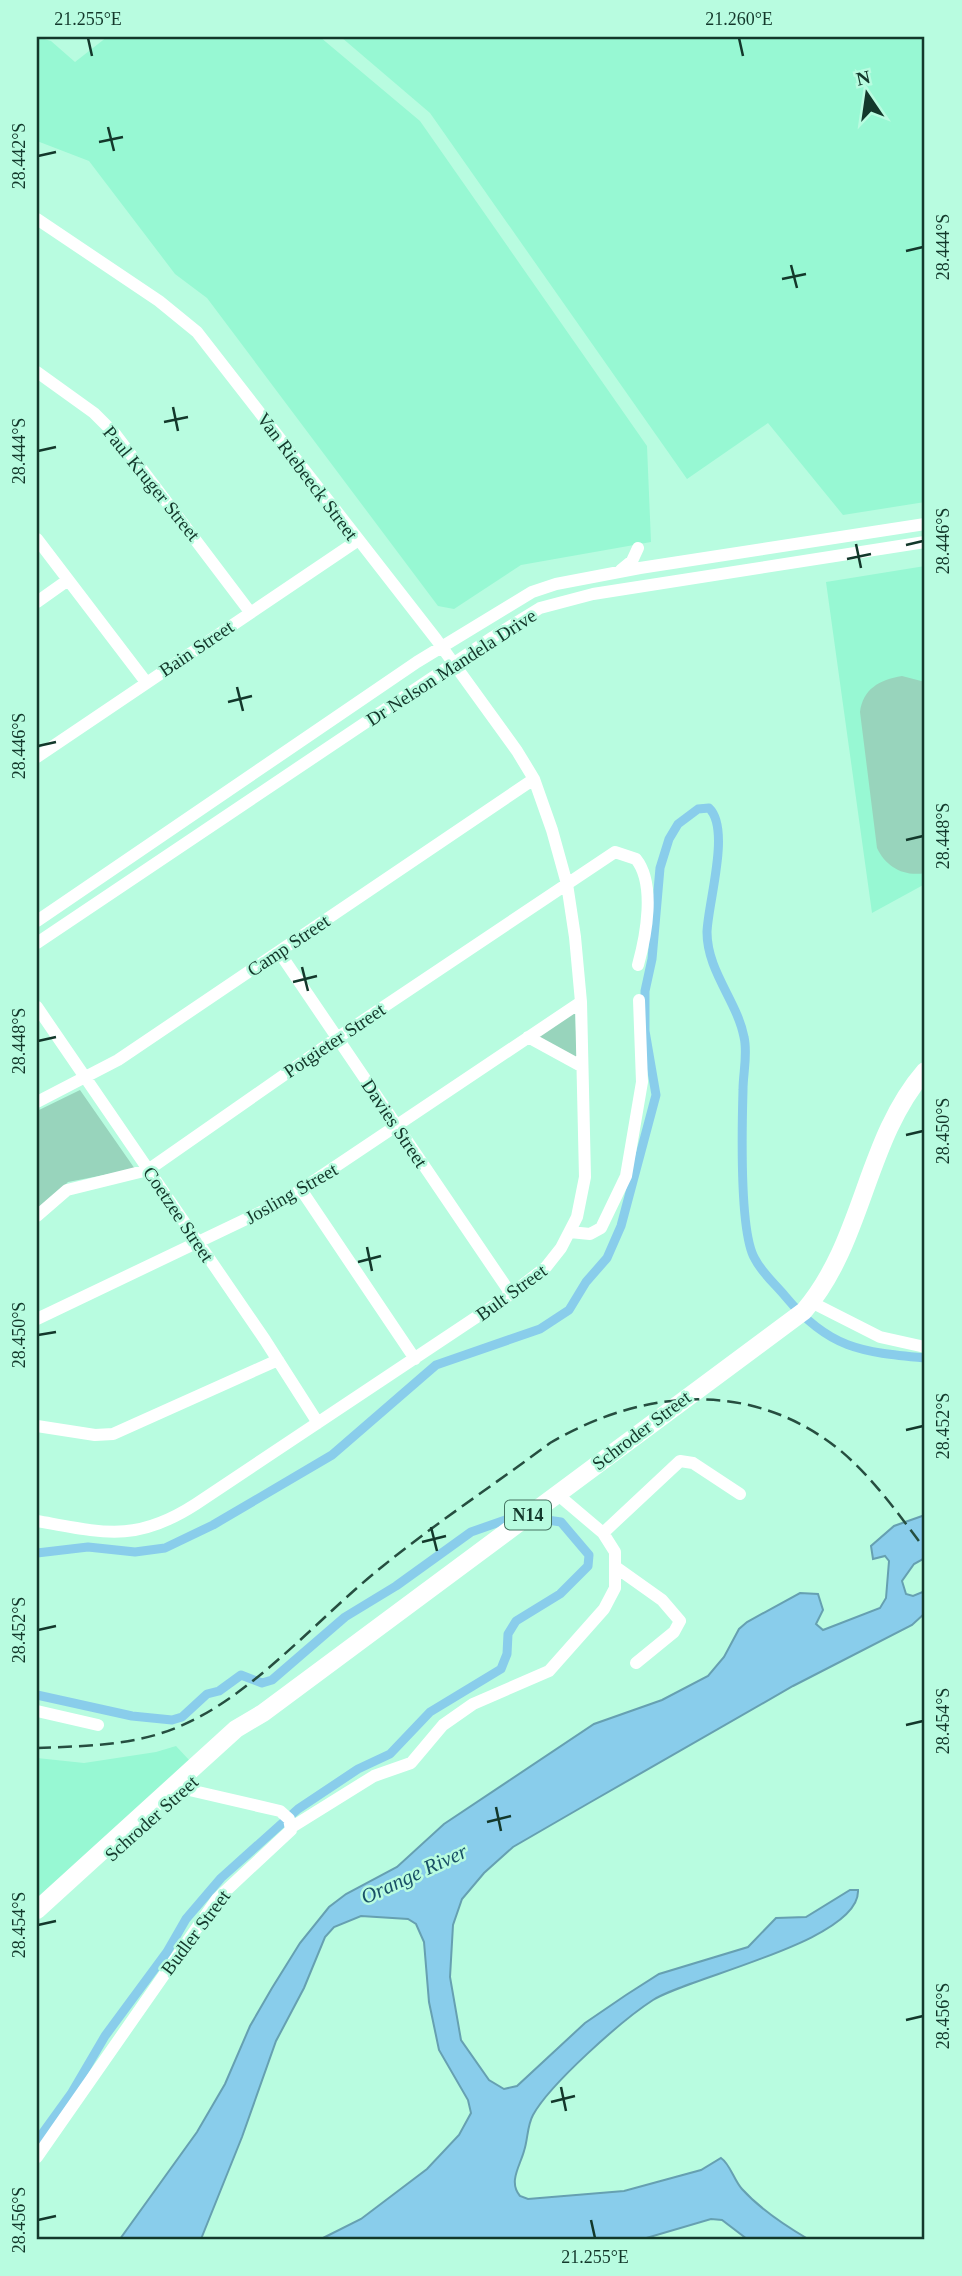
<svg xmlns="http://www.w3.org/2000/svg" width="962" height="2276" viewBox="0 0 962 2276" font-family="'Times New Roman',serif">
  <rect width="100%" height="100%" fill="#b8fce0"/>
  <path fill="#97f8d3" d="M37,37L51,41L75,62L107,37H320L420,121L647,446L651,542L521,565L454,609L438,606L207,298L175,274L89,161L37,141Z
    M341,37H925V502L843,515L768,423L687,479L430,113Z
    M925,566V884L872,913L826,582Z
    M176,1746L190,1761L37,1901V1758L84,1763L156,1752Z"/>
  <path fill="#98d4bc" d="M902,676L925,682V873C904,877 886,867 877,848L860,712C863,689 879,680 902,676Z
    M575,1007L577,1058L535,1036Z
    M80,1090L135,1169L68,1182L37,1213V1111Z"/>
  <path fill="#89cdeb" stroke="#66a0b1" stroke-width="2" d="M925,1515V1558L914,1564L902,1581L906,1594L913,1596L925,1591V1613L912,1625L793,1686L589,1803L513,1847L484,1873L462,1899L453,1925L450,1977L461,2040L489,2080L504,2089L517,2086L585,2023L626,1995L659,1974L748,1947L776,1918L806,1917L850,1890H858C861,1941 688,1977 653,2000C622,2020 550,2084 533,2115C527,2126 528,2139 524,2151C520,2166 508,2182 520,2196L528,2199L624,2191L701,2170L721,2158C730,2164 734,2180 742,2189C761,2210 784,2225 808,2239H747L722,2220L711,2219L643,2239H321L361,2219L427,2169L459,2135L471,2113L468,2100L439,2050L429,2002L424,1942L416,1924L408,1919L361,1916L334,1927L325,1937L304,1988L276,2041L242,2137L201,2239H120L197,2132L225,2084L250,2026L272,1988L300,1943L329,1907L346,1894L397,1867L444,1824L594,1724L662,1700L708,1676L724,1657L739,1629L747,1622L800,1593L818,1594L823,1610L816,1624L823,1630L880,1608L886,1598L889,1561L885,1556L873,1559L871,1546L894,1526Z"/>
  <g fill="none" stroke-linecap="round" stroke-linejoin="round">
    <path stroke="#89cdeb" stroke-width="9" d="M37,1553L88,1547L135,1552L165,1548L213,1525L332,1455L436,1365L540,1329L569,1310L586,1282L607,1258L621,1226L656,1095L645,1031V991L652,959L660,868L669,839L678,824L698,809L709,808C731,829 708,902 707,932C707,971 737,1001 744,1037C748,1054 743,1073 743,1090C742,1125 739,1233 755,1259C762,1273 776,1285 785,1296C829,1349 861,1352 925,1358
      M37,1695L132,1716L172,1720L182,1717L207,1694L219,1691L241,1675L262,1683L272,1680L345,1617L396,1586L471,1532L511,1518
      M37,2141L71,2094L105,2036L167,1952L186,1919L221,1878L298,1809L358,1769L390,1754L430,1712L501,1669L507,1654L508,1634L516,1621L560,1594L588,1566L589,1555L561,1522L540,1519"/>
    <path stroke="#fff" stroke-width="12" d="M37,219L159,301L197,332L436,639L517,751L534,779L552,830L567,884L575,937L581,1002L585,1177L577,1217L561,1248L546,1267L511,1294L196,1504C136,1543 104,1533 37,1521
      M37,372L94,413L116,435L250,612
      M37,539L146,682
      M621,570L632,561L638,548
      M37,602L68,580
      M37,757L357,541
      M37,921L417,662L532,592L556,584L640,568L925,524
      M37,943L493,637L540,608L593,594L925,542
      M279,952L511,1294
      M37,1007L265,1340L318,1423
      M528,1037L581,1066
      M37,1102L118,1060L534,779
      M302,1191L415,1359
      M37,1216L67,1190L148,1170L337,1038L615,852L636,859C656,884 646,936 638,965
      M570,1232L590,1234L601,1228L626,1176L642,1082L639,1000
      M811,1302L880,1337L925,1347
      M37,1319L284,1201L581,1002
      M37,1426L95,1435L113,1434L278,1360
      M557,1494L603,1533L680,1461L693,1463L740,1494
      M617,1568L662,1600L680,1621L674,1632L636,1663
      M37,1711L98,1725
      M292,1827L374,1776L411,1763L443,1725L473,1704L549,1671L604,1609L615,1588V1552L603,1533
      M37,2157L217,1899L291,1830L289,1819L280,1811L172,1786"/>
    <path stroke="#fff" stroke-width="18" d="M37,1910L236,1729L263,1713L804,1311C864,1241 865,1140 925,1071"/>
    <path stroke="#264e40" stroke-width="2.5" stroke-dasharray="14 7" stroke-linecap="butt" d="M37,1748C85,1746 133,1746 178,1727C252,1697 320,1616 383,1566C436,1523 495,1484 550,1443C644,1388 753,1379 841,1451C874,1479 899,1515 925,1549"/>
  </g>
  <path fill="none" stroke="#13382b" stroke-width="2.5" d="M88,38L92,56M739,38L743,56M108,127L114,151M99,142L123,137M38,156L56,152M906,251L923,247M791,265L797,288M782,279L806,274M173,407L178,431M164,422L188,417M38,451L56,447M856,544L861,568M906,545L923,541M847,559L871,554M237,687L243,711M228,702L252,696M38,746L56,742M906,840L923,836M302,967L308,991M293,982L317,976M38,1041L56,1037M906,1135L923,1131M367,1247L372,1271M358,1262L381,1256M38,1335L56,1332M906,1430L923,1426M431,1527L437,1551M422,1542L446,1536M38,1630L56,1626M906,1725L923,1721M496,1807L501,1831M487,1822L511,1816M38,1925L56,1921M906,2020L923,2016M561,2087L566,2111M551,2102L575,2096M38,2220L56,2216M591,2220L595,2238"/>
  <g text-anchor="middle" stroke-width="5" stroke-linejoin="round" paint-order="stroke">
    <rect fill="#b8fce0" stroke="#447361" stroke-width="2" x="505" y="1500.5" width="46" height="29" rx="5"/>
    <g font-size="18" font-weight="bold" fill="#13382b">
      <text x="528" y="1521">N14</text>
    </g>
    <g font-size="19" fill="#13382b" stroke="#b8fce0">
      <text transform="translate(308 476) rotate(53)" y="7">Van Riebeeck Street</text>
      <text transform="translate(152 483) rotate(51)" y="7">Paul Kruger Street</text>
      <text transform="translate(196 648) rotate(-34)" y="7">Bain Street</text>
      <text transform="translate(451 667) rotate(-33)" y="7">Dr Nelson Mandela Drive</text>
      <text transform="translate(288 945) rotate(-34)" y="7">Camp Street</text>
      <text transform="translate(334 1040) rotate(-34)" y="7">Potgieter Street</text>
      <text transform="translate(395 1123) rotate(56)" y="7">Davies Street</text>
      <text transform="translate(291 1193) rotate(-30)" y="7">Josling Street</text>
      <text transform="translate(179 1214) rotate(56)" y="7">Coetzee Street</text>
      <text transform="translate(511 1292) rotate(-36)" y="7">Bult Street</text>
      <text transform="translate(641 1430) rotate(-37)" y="7">Schroder Street</text>
      <text transform="translate(151 1818) rotate(-42)" y="7">Schroder Street</text>
      <text transform="translate(195 1932) rotate(-53)" y="7">Budler Street</text>
    </g>
    <g font-size="21" font-style="italic" fill="#195066" stroke="#b8fce0">
      <text transform="translate(414 1874) rotate(-25)" y="7">Orange River</text>
    </g>
  </g>
  <rect width="962" height="2276" fill="none" stroke="#b8fce0" stroke-width="77"/>
  <g transform="translate(867 94) rotate(347)" stroke="#b8fce0" stroke-width="5" paint-order="stroke">
  <path d="M0-5L12 26L0 18L-12 26Z" fill="#13382b"/>
  <text y="-10" font-size="19" font-weight="bold" text-anchor="middle" fill="#13382b">N</text>
  </g>
  <rect x="38" y="38" width="885" height="2200" fill="none" stroke="#13382b" stroke-width="2.5"/>
  <g font-size="18" text-anchor="middle" fill="#13382b">
    <text x="88" y="25">21.255°E</text>
    <text x="739" y="25">21.260°E</text>
    <text transform="translate(19 156) rotate(-90)" y="6">28.442°S</text>
    <text transform="translate(943 247) rotate(-90)" y="6">28.444°S</text>
    <text transform="translate(19 451) rotate(-90)" y="6">28.444°S</text>
    <text transform="translate(943 541) rotate(-90)" y="6">28.446°S</text>
    <text transform="translate(19 746) rotate(-90)" y="6">28.446°S</text>
    <text transform="translate(943 836) rotate(-90)" y="6">28.448°S</text>
    <text transform="translate(19 1041) rotate(-90)" y="6">28.448°S</text>
    <text transform="translate(943 1131) rotate(-90)" y="6">28.450°S</text>
    <text transform="translate(19 1335) rotate(-90)" y="6">28.450°S</text>
    <text transform="translate(943 1426) rotate(-90)" y="6">28.452°S</text>
    <text transform="translate(19 1630) rotate(-90)" y="6">28.452°S</text>
    <text transform="translate(943 1721) rotate(-90)" y="6">28.454°S</text>
    <text transform="translate(19 1925) rotate(-90)" y="6">28.454°S</text>
    <text transform="translate(943 2016) rotate(-90)" y="6">28.456°S</text>
    <text transform="translate(19 2220) rotate(-90)" y="6">28.456°S</text>
    <text x="595" y="2263">21.255°E</text>
  </g>
</svg>
